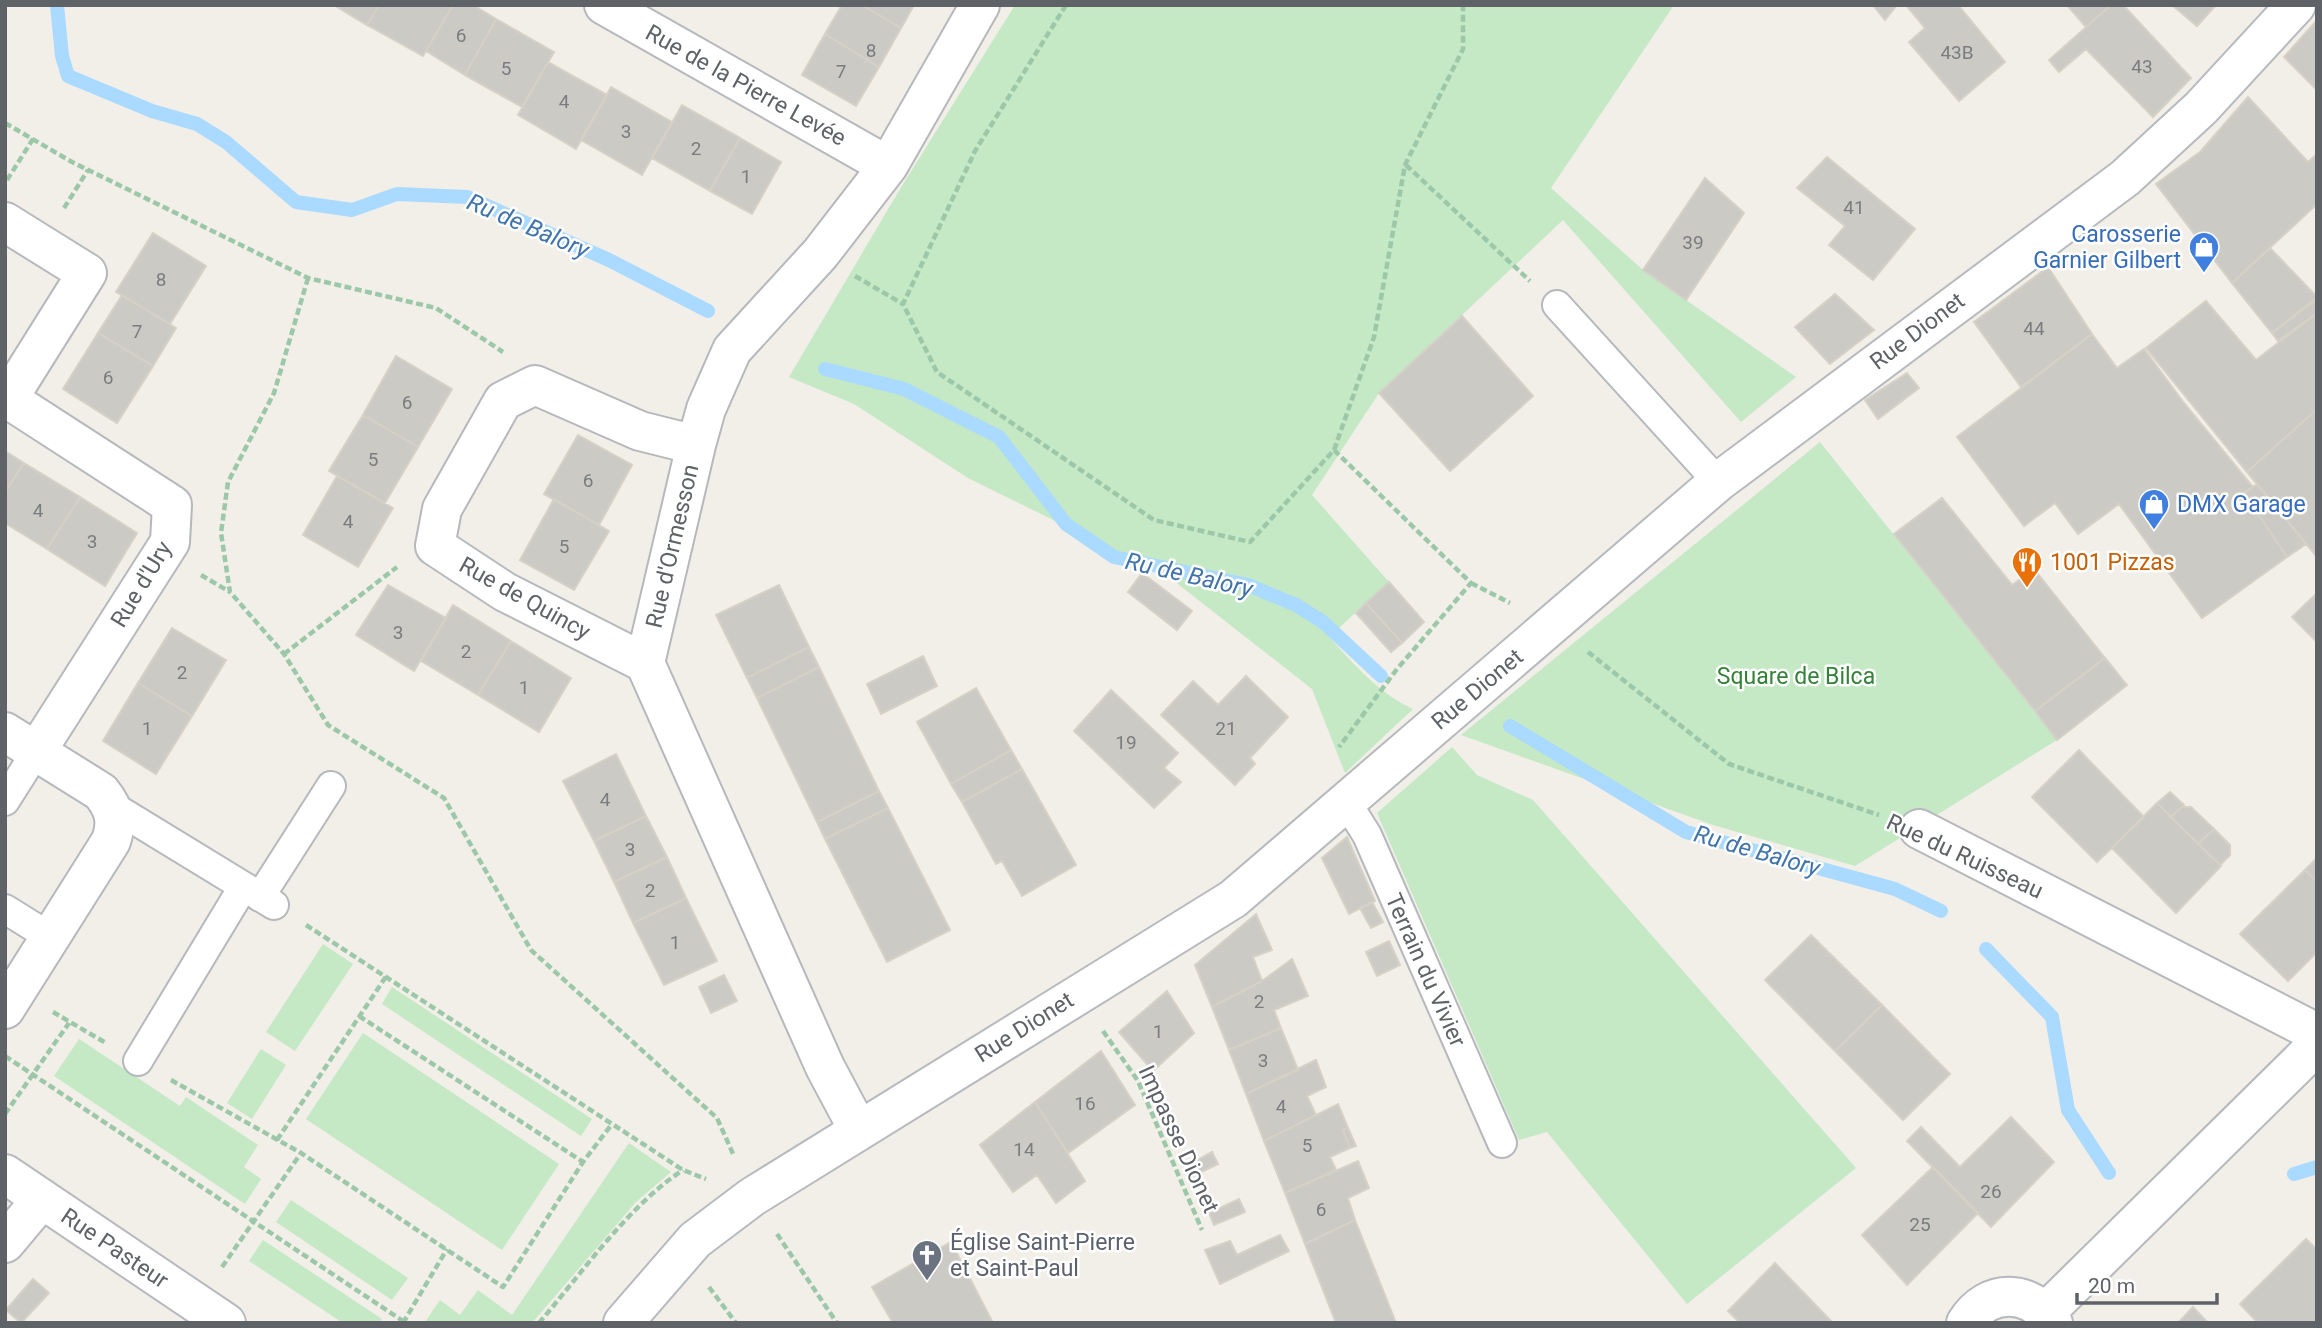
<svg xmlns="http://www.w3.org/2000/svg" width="2322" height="1328" viewBox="0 0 2322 1328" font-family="Roboto,sans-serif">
  <rect width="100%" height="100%" fill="#f1efe8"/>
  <path fill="#c5e8c5" d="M1015,5H1674L1551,188L1643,270L1796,377L1741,422L1563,220L1379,393L1312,495L1389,582L1329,637C1355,665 1378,693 1413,709L1345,773L1312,689L1169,577L968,478L854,404L789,377L900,189Z
    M1820,442L2057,740L1855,866L1713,825L1461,735Z
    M1452,747L1477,775L1533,800L1856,1168L1687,1304L1547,1132L1519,1140L1377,813Z
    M323,944L353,964L295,1051L266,1032Z
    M392,987L592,1119L581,1136L382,1004Z
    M363,1033L559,1164L502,1250L306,1119Z
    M79,1039L180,1106L186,1097L258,1145L244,1167L261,1179L245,1204L54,1076Z
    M261,1049L286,1065L252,1119L227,1103Z
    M629,1143L671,1172L636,1202L532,1323L425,1322L440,1300L460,1315L478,1290L512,1315Z
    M291,1200L408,1278L392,1300L276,1222Z
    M263,1240L382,1319L379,1323H343L249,1261Z"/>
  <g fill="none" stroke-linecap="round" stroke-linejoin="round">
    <path stroke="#aadaff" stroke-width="14" d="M57,5L62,56L68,76L152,111L197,124L226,142L296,202L352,210L397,194L467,197L609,260L708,311
      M825,369L904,389L999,437L1066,524L1114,557L1248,585L1296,605L1323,622L1381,676
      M1510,726L1686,832L1895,889L1941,911
      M1986,949L2052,1017L2068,1110L2109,1173
      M2294,1174L2317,1167"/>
  </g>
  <path fill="#cccac5" stroke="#d6d1c6" stroke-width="2" d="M334,5H379L367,25Z
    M379,5H453L423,56L367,25Z
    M453,5H473L496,19L465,75L426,51Z
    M842,5H862L901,28L879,67L825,34Z
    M862,5H914L901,28Z
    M1873,5H1897L1885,20Z
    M1906,5H1958L2005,62L1959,101L1909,42L1925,28Z
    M2067,5H2111L2086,27Z
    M2111,5H2123L2191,78L2153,117L2086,49L2059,72L2049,60Z
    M2172,5H2216L2197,26Z
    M496,19L554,52L522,107L465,75Z
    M2317,20V90L2284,57Z
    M825,34L879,67L856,106L802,75Z
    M548,62L607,95L576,149L518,115Z
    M611,87L672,122L642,175L581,140Z
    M2248,97L2308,162L2317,154V204L2232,283L2156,184L2200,152Z
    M682,105L740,138L710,191L652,158Z
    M740,138L781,162L752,214L710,191Z
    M1827,157L1915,229L1873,280L1829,245L1845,226L1797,188Z
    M1705,178L1744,213L1686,300L1643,270Z
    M153,233L206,266L170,324L116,292Z
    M2270,248L2317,297L2272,333L2232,283Z
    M2048,267L2092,334L2021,387L1974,322Z
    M1835,294L1874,330L1830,364L1795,327Z
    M122,295L176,328L153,366L98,333Z
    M2317,299V313L2278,341L2272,333Z
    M2206,301L2256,360L2317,313V409L2247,472L2146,348Z
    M1462,316L1533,396L1450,471L1379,393Z
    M98,333L153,366L117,423L63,389Z
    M2092,334L2117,368L2144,349L2184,403L2253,487L2244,493L2287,557L2202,618L2119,504L2078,534L2055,503L2024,526L1957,437Z
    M396,356L452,389L418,447L363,415Z
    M1907,373L1919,388L1878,419L1865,400Z
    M2317,409V557L2247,472Z
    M363,415L418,447L385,503L329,471Z
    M578,435L632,465L599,525L544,494Z
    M5,451L24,463L5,492Z
    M24,463L80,497L47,549L5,523V492Z
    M337,476L393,508L358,567L303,535Z
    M2257,484L2306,544L2287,557L2244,493Z
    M80,497L137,533L105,586L47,549Z
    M1942,498L2012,585L2034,569L2105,658L2035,711L1894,534Z
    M554,499L609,531L574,590L520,560Z
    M1142,573L1192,611L1177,630L1128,592Z
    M1389,582L1424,622L1402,643L1366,603Z
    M388,585L446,618L414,671L356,635Z
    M779,585L809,647L747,678L716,615Z
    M2317,593V642L2292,617Z
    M1366,603L1402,643L1391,652L1356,613Z
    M453,605L511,641L478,695L421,661Z
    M172,628L226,660L192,716L138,683Z
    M511,641L571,678L539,732L478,695Z
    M809,647L819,667L757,698L747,678Z
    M923,656L937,686L881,714L867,684Z
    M2105,658L2127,685L2057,740L2035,711Z
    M819,667L879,791L817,822L757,698Z
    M1246,676L1288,717L1250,758L1255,764L1235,785L1161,715L1193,681L1218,705Z
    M138,683L192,716L156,774L103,741Z
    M976,688L1011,750L951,784L917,722Z
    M1111,690L1178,753L1164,768L1181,782L1154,808L1074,731Z
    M1011,750L1022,769L962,802L951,784Z
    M2079,750L2144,817L2097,862L2032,797Z
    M616,754L646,816L594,841L563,781Z
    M1022,769L1076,865L1022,896L1002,861L996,864L962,802Z
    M879,791L888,808L825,839L817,822Z
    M2170,792L2184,805L2171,817L2157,803Z
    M2157,803L2221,866L2176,913L2112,848Z
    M2182,807H2191L2214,829L2198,844L2171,817Z
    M888,808L950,930L887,962L825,839Z
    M646,816L667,857L614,882L594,841Z
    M2214,829L2230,845V855L2220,865L2198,844Z
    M1347,837L1375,901L1349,914L1322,858Z
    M667,857L686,898L633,923L614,882Z
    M2317,858V882L2305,870Z
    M2305,870L2317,882V952L2288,981L2240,934Z
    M686,898L717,961L664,985L633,923Z
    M1372,902L1383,922L1371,928L1360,908Z
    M1256,914L1272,950L1253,957L1262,981L1212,1007L1195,965Z
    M1811,935L1882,1005L1835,1051L1765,980Z
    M1389,941L1400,965L1377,976L1366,952Z
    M1292,959L1308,996L1274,1010L1281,1028L1229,1050L1212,1007L1262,981Z
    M724,975L737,1001L711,1013L699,987Z
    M1167,991L1194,1033L1153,1071L1119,1032Z
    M1882,1005L1950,1074L1903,1120L1835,1051Z
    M1281,1028L1298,1070L1246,1094L1229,1050Z
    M1101,1051L1135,1105L1068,1153L1035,1102Z
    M1316,1060L1326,1087L1307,1096L1316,1115L1264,1141L1246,1094Z
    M1035,1102L1085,1181L1056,1203L1037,1175L1013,1192L980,1145Z
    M1338,1104L1348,1128L1343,1130L1350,1148L1330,1157L1336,1170L1285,1193L1264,1141Z
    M2011,1117L2054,1162L1991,1227L1907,1141L1921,1127L1960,1167Z
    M1348,1128L1356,1146L1350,1148L1343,1130Z
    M1212,1152L1218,1164L1193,1176L1187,1166Z
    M1358,1161L1369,1188L1348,1198L1355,1220L1305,1244L1285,1193Z
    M1933,1167L1978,1213L1907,1285L1862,1235Z
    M1239,1199L1245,1212L1214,1225L1209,1213Z
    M1355,1220L1396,1323H1336L1305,1244Z
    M1280,1235L1289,1251L1220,1284L1205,1250L1230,1241L1237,1255Z
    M2306,1239L2317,1250V1319L2313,1323H2258L2240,1304Z
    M951,1242L993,1323H893L872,1287Z
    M1775,1263L1833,1323H1740L1728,1311Z
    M33,1279L49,1293L21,1323L6,1310Z
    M2193,1307L2208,1323H2178Z"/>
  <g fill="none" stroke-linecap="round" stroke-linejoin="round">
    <g stroke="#b5b8bc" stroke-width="32">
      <path id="lane" d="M1557,305L1718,482
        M1345,800L1367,835L1502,1143
        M5,801L36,752
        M112,806L274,905
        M260,897L331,786
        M5,909L50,937
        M138,1061L243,887"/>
    </g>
    <g stroke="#b5b8bc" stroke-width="42">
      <path id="street" d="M604,5L888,166
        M5,222L87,273L8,399
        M5,397L172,505L170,542L36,752
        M645,663L505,592L435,546L442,509L503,401L535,385L640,431L696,445
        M5,732L101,792C114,808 118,821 111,841L5,1009
        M1919,829L2317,1033
        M858,1129L825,1067L645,663L696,445L706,409L732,350L820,254L888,166L980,5
        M5,1243L42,1199
        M2046,1312L2317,1045
        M1966,1323C1988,1287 2031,1289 2053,1323"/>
    </g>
    <g stroke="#b6babf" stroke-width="42">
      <path id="secondary" d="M5,1174L226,1323
        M623,1323L695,1240L752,1197L1233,899L1718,482L2125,178L2201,108L2296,5"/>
    </g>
    <path stroke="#9cc7a9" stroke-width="4.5" stroke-dasharray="7 3.5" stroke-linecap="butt" d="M1066,5L975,151L903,304L937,372L1154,520L1250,542L1334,450L1374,337L1405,165L1463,49V5
      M5,123L72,162L308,278L436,308L503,352
      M1406,165L1530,281
      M7,180L33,139
      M64,208L88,170
      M855,276L903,304
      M308,278L274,393L228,482L221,533L230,592L284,654L328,725L444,798L531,950L717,1118L734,1156
      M1334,450L1471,583L1397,669L1339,747
      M201,575L230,592
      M1471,583L1510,603
      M1588,652L1729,764L1879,815
      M284,654L397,567
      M306,925L683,1170L706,1179
      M53,1012L106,1043
      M359,1016L583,1162
      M1103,1031L1138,1081L1202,1230
      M5,1056L406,1323
      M171,1080L301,1153L503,1287L583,1162L612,1124
      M5,1114L69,1023
      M277,1140L387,975
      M777,1234L837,1323
      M222,1267L301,1153
      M709,1287L736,1323
      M403,1323L447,1249
      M539,1323C582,1273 628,1206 683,1170"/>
    <use href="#lane" stroke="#fff" stroke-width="28"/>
    <use href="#street" stroke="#fff" stroke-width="38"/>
    <use href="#secondary" stroke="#fff" stroke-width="38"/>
  </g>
  <defs>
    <g id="shop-pin" transform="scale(1.575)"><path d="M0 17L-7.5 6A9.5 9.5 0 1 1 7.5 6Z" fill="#3f7fe0" stroke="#fff"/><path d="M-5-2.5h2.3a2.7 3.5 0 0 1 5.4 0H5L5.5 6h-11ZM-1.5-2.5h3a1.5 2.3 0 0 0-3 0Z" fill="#fff"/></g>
    <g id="restaurant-pin" transform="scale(1.575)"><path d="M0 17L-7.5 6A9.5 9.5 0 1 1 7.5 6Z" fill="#e8710a" stroke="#fff"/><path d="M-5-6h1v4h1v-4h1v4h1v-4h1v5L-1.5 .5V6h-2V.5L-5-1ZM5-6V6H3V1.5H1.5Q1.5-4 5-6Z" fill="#fff"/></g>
    <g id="church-pin" transform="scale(1.575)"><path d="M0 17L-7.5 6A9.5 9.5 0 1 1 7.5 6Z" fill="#6b7280" stroke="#fff"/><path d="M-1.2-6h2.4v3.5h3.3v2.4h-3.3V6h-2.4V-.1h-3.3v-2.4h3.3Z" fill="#fff"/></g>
  </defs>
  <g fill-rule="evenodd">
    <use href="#shop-pin" x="2204" y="247"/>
    <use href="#shop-pin" x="2154" y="504"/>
    <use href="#restaurant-pin" x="2027" y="562"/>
    <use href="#church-pin" x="927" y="1255"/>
  </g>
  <g text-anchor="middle" stroke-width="5" stroke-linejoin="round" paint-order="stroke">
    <g font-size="19" fill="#7a7d7f">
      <text x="461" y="42">6</text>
      <text x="871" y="57">8</text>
      <text x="1957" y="59">43B</text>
      <text x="2142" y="73">43</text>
      <text x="506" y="75">5</text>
      <text x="841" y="78">7</text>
      <text x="564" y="108">4</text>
      <text x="626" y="138">3</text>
      <text x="696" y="155">2</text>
      <text x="746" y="183">1</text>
      <text x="1854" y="214">41</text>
      <text x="1693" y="249">39</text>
      <text x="161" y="286">8</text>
      <text x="2034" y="335">44</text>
      <text x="137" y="338">7</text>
      <text x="108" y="384">6</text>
      <text x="407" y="409">6</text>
      <text x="373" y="466">5</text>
      <text x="588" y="487">6</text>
      <text x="38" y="517">4</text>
      <text x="348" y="528">4</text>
      <text x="92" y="548">3</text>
      <text x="564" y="553">5</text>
      <text x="398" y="639">3</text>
      <text x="466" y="658">2</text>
      <text x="182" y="679">2</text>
      <text x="524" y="694">1</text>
      <text x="147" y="735">1</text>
      <text x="1226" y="735">21</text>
      <text x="1126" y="749">19</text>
      <text x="605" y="806">4</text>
      <text x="630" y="856">3</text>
      <text x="650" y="897">2</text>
      <text x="675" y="949">1</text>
      <text x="1259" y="1008">2</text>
      <text x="1158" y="1038">1</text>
      <text x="1263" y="1067">3</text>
      <text x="1085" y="1110">16</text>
      <text x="1281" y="1113">4</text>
      <text x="1307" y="1152">5</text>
      <text x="1024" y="1156">14</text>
      <text x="1991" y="1198">26</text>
      <text x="1321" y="1216">6</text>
      <text x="1920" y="1231">25</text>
    </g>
    <g font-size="23" fill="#5f6368" stroke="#fff">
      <text transform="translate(746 85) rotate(29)" y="8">Rue de la Pierre Levée</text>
      <text transform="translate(1917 331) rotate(-37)" y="8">Rue Dionet</text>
      <text transform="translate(672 546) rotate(-77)" y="8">Rue d'Ormesson</text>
      <text transform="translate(141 584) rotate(-59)" y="8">Rue d'Ury</text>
      <text transform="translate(525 598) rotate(29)" y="8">Rue de Quincy</text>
      <text transform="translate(1477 689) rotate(-40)" y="8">Rue Dionet</text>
      <text transform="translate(1965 856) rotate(25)" y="8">Rue du Ruisseau</text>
      <text transform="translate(1426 970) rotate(66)" y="8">Terrain du Vivier</text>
      <text transform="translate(1024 1027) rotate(-32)" y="8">Rue Dionet</text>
      <text transform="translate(1179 1139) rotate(65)" y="8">Impasse Dionet</text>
      <text transform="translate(115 1248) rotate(34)" y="8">Rue Pasteur</text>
    </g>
    <g font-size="23" fill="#366cbe" stroke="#fff" text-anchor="end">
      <text x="2181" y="242">Carosserie<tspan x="2181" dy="26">Garnier Gilbert</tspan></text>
      <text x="2177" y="512" text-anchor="start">DMX Garage</text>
    </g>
    <g font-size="23" fill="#c56008" stroke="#fff" text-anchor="start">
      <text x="2050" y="570">1001 Pizzas</text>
    </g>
    <g font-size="23" fill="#348238" stroke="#fff">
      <text x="1796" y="684">Square de Bilca</text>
    </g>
    <g font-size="23" fill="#5b616d" stroke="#fff" text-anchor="start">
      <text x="950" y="1250">Église Saint-Pierre<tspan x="950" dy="26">et Saint-Paul</tspan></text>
    </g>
    <g font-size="24" font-style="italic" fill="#4174aa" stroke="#fff">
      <text transform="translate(528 226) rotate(23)" y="8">Ru de Balory</text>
      <text transform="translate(1189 575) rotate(13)" y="8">Ru de Balory</text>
      <text transform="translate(1757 851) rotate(16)" y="8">Ru de Balory</text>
    </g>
  </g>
  <rect width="2322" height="1328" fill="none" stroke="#5f6368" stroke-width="14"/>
  <path d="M2077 1293v10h140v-10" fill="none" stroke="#5f6368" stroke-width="3.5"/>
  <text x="2088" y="1293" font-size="21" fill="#5f6368" stroke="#ffffff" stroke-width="5" paint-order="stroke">20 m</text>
</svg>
